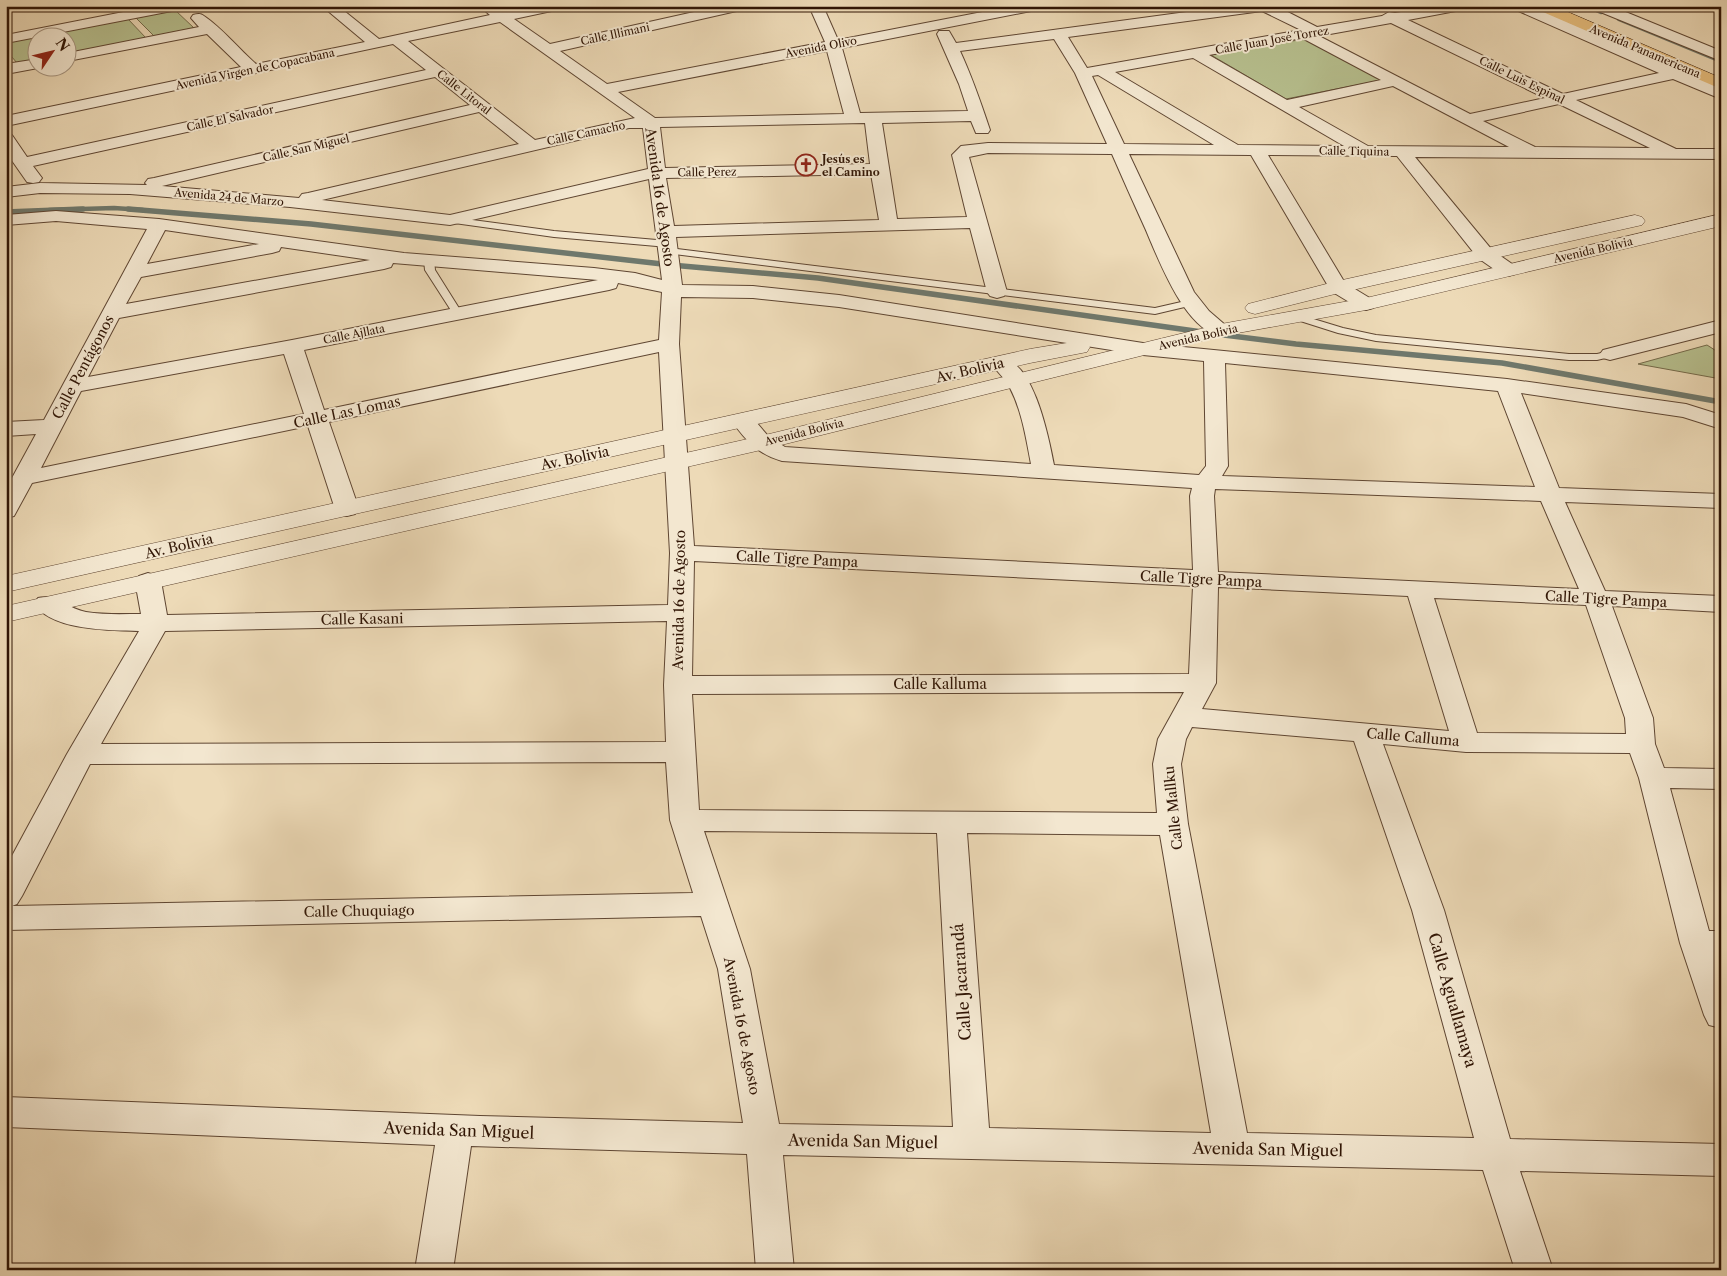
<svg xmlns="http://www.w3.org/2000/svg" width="1727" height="1276" viewBox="0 0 1727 1276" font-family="'Libre Caslon Text',serif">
  <rect width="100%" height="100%" fill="#eddab7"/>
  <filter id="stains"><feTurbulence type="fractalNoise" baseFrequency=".004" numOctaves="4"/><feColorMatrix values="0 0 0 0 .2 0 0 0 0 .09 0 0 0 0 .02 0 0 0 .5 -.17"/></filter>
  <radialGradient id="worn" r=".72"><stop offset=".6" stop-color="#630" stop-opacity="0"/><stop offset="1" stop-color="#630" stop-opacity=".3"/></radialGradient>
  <path fill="#b7c08f" stroke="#746a4a" d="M175,10L194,28L154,36L136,18Z
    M128,19L146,38L68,53V38H38L37,59L17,63L6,50V42Z
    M1304,39L1382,80L1286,99L1211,55Z
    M1707,345L1721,354V379L1638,364Z"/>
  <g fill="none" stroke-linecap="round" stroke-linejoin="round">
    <path stroke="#6f786c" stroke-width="4.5" d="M1587,6L1601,12
      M1619,19L1721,61
      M49,210L114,208L143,210"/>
    <path stroke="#6f786c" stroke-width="5.5" d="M128,209L311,224L671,265L818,278L1202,332
      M6,212L83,209
      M1216,334L1296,344L1502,363L1721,402"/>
    <g stroke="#5f4632" stroke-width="2">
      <path id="service" d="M450,217L554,231L668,241L672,244L668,247L554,237L447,222V218Z
        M669,248L1155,308L1190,300L1195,303L1193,305L1155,314L666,253L665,251Z
        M429,257L434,260L435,270L462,313L460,315H454L425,270L424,260Z
        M1297,314L1343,328L1376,335L1569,354H1597L1610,351L1615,354L1614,356L1597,360H1569L1376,341L1338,333L1294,319L1292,317Z"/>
    </g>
    <g stroke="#5f4632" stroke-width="2">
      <path id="minor" d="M154,6H184L177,10L6,43V35Z
        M322,6H338L379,39L490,15L479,6H496L505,12L534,6H563L561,9L514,19L550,44L721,6H748L741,10L560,51L607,84L825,42L809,6H823L838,40L1013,6H1043L1036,10L842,48L860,113L968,111L959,84L937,34L939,31H949L956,43L1231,6H1276L1317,27L1382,16L1389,12L1395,13L1436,6H1468L1461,10L1408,20L1563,94L1659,73L1514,9L1512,6H1531L1721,88V99L1673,79L1576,100L1676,149H1721V159L1415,157L1492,250L1515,266L1518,270L1515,274L1508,276L1501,274L1478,258L1397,156L1268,155L1345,283L1373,300L1376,304L1373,308L1366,310L1359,308L1331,291L1251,155L1129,154L1194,292L1209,311L1231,330L1228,334C1189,344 1157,255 1145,228C1134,204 1123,179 1112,154L988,153L969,157L1007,292L1004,296L997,298L990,296L987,292L970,228L676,237L682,285L753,286L839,295L1143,343L1507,379L1686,404L1721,415V429L1683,417L1521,393L1559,488L1721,494V508L1565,502L1605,591L1721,596V612L1612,606L1653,718L1655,744L1664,768L1721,769V789L1670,788L1709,931H1721V955H1716L1721,967V1028L1709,1025L1704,1015L1680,943L1639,778L1630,753L1466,752L1383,744L1444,910L1510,1139L1721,1144V1176L1520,1171L1553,1270H1515L1483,1170L783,1155L794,1270H756L747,1154L471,1146L453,1270H415L435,1145L6,1127V1097L480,1116L743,1123L718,969L701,916L6,930V867L67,754L139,631C109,630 53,631 34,604L38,598C56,594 68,609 86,612C104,615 123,614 141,614L135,581L139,576L148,573L157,576L161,581L167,615L668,605L670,553L659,352L329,422L359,509L355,514L347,516L339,514L335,509L308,426L32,483L14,516L6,518V489L36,434L6,436V422L44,420L147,229L56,221L6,225V215L56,211L159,219L404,253L594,268L635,273L662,280L649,179L450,225L290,207L130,194L40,193L6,197V187L40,183L147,185L145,183L148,179L154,178L470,105L435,77L33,166L42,178L39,182L33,183L27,182L6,152V134L12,135L27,157L426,70L393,44L6,126V116L241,67L207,34L68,61V53L199,27L191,18L193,15C197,14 200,13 204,16C221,27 240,50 256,64L365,42ZM1262,11L1301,30L1087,68L1068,37ZM500,22L635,118L535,140L408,41ZM1391,23L1545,98L1470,114L1319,36ZM1302,38L1381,80L1287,100L1209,55ZM1054,39L1075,73L1107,144L988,143L961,146L952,155L967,217L897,219L882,123L971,121L976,133H988L990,130C981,103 972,77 960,51ZM827,51L844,114L655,118L618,92ZM1193,58L1344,146L1238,145L1115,72ZM1098,75L1214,145L1124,144L1092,76ZM1393,86L1509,147L1368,146L1299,107ZM1559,104L1650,148L1535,147L1483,121ZM479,112L519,144L308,193L302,194L299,198L162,186ZM865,123L870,164L665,168L660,127ZM629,128H643L648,169L450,215L322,200ZM871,174L879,220L674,226L666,178ZM165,230L259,244L147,264ZM281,247L370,260L126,304L141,277L272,253L279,251ZM393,263L598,280L292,340L88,377L119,318L384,269L391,267ZM618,283L662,292L659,340L324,410L304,350L609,290L616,288ZM681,297L753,298L839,307L1143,355L1204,361L1206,466L1199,475L1054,465C1049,439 1032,349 994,359L991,363C997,372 1005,378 1010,388C1022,411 1026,438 1031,464L785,447L768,436L751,416L743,414L735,416L732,421C745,440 759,455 782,461L1192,488L1190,496L1193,570L694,546L679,344ZM284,354L304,414L41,468L81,391ZM1225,363L1498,391L1535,487L1222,476L1228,466ZM1215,489L1541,501L1579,589L1218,572L1214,496ZM694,561L1193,586L1189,674L692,676ZM1218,587L1408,596L1449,731L1202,709L1216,683ZM1434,598L1586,605L1625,718L1626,734L1477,733ZM667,621L664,685L666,742L101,744L165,631ZM1184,692L1158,739L1153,764L1157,813L699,810L692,694ZM1192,727L1354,741L1412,910L1474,1138L1247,1133L1188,824L1181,764L1186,739ZM666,762L670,820L693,893L12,906L17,904L22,896L90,764ZM704,831L937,833L953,1127L779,1124L750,969ZM967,833L1160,835L1211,1133L989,1128Z
        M1591,6H1611L1721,51V61L1593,9Z
        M38,59V68L6,74V64Z
        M1721,320V332L1610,360L1603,358L1600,354L1603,350Z"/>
    </g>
    <g stroke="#5f4632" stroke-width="1">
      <path id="tertiary" d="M1721,214V226L1366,310L1221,336L761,450L6,622V606L761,436L1221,324L1366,298Z
        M1635,215L1642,217L1645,221L1642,225L1339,293L1255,314L1248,312L1245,308L1248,304L1338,281Z
        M1079,341L1087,342L1090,347L1087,352L1030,363L6,592V576L1030,349Z"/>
    </g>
    <g stroke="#301505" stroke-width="1">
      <path id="trunk" d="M1534,6H1554L1721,78V89L1536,9Z"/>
    </g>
    <use href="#service" fill="#f3e7d0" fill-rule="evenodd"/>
    <use href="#minor" fill="#f3e7d0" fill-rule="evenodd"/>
    <use href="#tertiary" fill="#f3e7d0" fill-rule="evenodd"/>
    <use href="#trunk" fill="#e6bd7c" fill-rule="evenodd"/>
  </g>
  <defs>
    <g id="church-ring" transform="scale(1.125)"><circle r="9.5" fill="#f3e7d0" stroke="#8f2418" stroke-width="1.5"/><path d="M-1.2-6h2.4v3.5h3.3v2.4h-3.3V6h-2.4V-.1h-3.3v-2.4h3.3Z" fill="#8f2418"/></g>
  </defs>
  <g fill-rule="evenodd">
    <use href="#church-ring" x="806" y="165"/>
  </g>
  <g text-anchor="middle" stroke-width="4" stroke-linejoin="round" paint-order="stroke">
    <g font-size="11" fill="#301505" stroke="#f3e7d0">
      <text transform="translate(615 34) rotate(-12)" y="4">Calle Illimani</text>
      <text transform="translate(1272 40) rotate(-10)" y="4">Calle Juan José Torrez</text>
      <text transform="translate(821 47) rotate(-11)" y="4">Avenida Olivo</text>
      <text transform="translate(1645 51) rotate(23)" y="4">Avenida Panamericana</text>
      <text transform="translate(255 69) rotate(-12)" y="4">Avenida Virgen de Copacabana</text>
      <text transform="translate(1522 80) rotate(26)" y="4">Calle Luis Espinal</text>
      <text transform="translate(464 92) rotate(38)" y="4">Calle Litoral</text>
      <text transform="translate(230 118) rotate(-12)" y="4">Calle El Salvador</text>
      <text transform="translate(586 133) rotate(-12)" y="4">Calle Camacho</text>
      <text transform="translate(306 148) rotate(-13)" y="4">Calle San Miguel</text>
      <text transform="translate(1354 151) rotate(1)" y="4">Calle Tiquina</text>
      <text transform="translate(707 172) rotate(-1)" y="4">Calle Perez</text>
      <text transform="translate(229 197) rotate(5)" y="4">Avenida 24 de Marzo</text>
      <text transform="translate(1593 250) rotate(-13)" y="4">Avenida Bolivia</text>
      <text transform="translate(354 334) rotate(-11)" y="4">Calle Ajllata</text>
      <text transform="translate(1198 337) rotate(-13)" y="4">Avenida Bolivia</text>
      <text transform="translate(804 432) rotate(-14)" y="4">Avenida Bolivia</text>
    </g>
    <g font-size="11" font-weight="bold" fill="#301505" stroke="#f3e7d0" text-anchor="start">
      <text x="822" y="163">Jesús es<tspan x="822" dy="13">el Camino</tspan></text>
    </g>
    <g font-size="14" fill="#301505" stroke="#f3e7d0">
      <text transform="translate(660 197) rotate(82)" y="5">Avenida 16 de Agosto</text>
      <text transform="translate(83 367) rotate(-62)" y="5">Calle Pentágonos</text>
      <text transform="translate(970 370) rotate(-13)" y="5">Av. Bolivia</text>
      <text transform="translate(347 412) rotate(-12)" y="5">Calle Las Lomas</text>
      <text transform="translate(575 458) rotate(-12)" y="5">Av. Bolivia</text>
      <text transform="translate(179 546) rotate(-13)" y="5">Av. Bolivia</text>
      <text transform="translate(797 559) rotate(3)" y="5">Calle Tigre Pampa</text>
      <text transform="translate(1201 579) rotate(3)" y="5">Calle Tigre Pampa</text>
      <text transform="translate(1606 599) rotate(3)" y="5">Calle Tigre Pampa</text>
      <text transform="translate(679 600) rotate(-89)" y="5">Avenida 16 de Agosto</text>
      <text transform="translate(362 619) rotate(-1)" y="5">Calle Kasani</text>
      <text x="940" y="689">Calle Kalluma</text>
      <text transform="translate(1413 737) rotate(5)" y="5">Calle Calluma</text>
      <text transform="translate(1173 808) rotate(-96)" y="5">Calle Mallku</text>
      <text transform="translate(359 911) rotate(-1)" y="5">Calle Chuquiago</text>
      <text transform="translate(742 1026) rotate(79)" y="5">Avenida 16 de Agosto</text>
    </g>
    <g font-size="16" fill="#301505" stroke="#f3e7d0">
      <text transform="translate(961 982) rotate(-94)" y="6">Calle Jacarandá</text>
      <text transform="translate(1453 1000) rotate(74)" y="6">Calle Aguallamaya</text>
      <text transform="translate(459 1130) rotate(2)" y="6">Avenida San Miguel</text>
      <text transform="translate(863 1141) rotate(1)" y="6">Avenida San Miguel</text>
      <text transform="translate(1268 1149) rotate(1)" y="6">Avenida San Miguel</text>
    </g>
  </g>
  <rect width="1727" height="1276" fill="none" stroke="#eddab7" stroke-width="25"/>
  <rect x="8" y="8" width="1712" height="1261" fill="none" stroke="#301505" stroke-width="2.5"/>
  <rect x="12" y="12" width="1702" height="1251" fill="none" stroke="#301505"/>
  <g transform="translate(52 52) rotate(55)"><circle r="24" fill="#f3e7d0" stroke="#a5937f"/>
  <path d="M0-4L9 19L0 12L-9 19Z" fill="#8f2418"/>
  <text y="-8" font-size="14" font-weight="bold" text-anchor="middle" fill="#301505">N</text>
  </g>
  <rect width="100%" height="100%" filter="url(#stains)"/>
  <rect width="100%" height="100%" fill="url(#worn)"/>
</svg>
